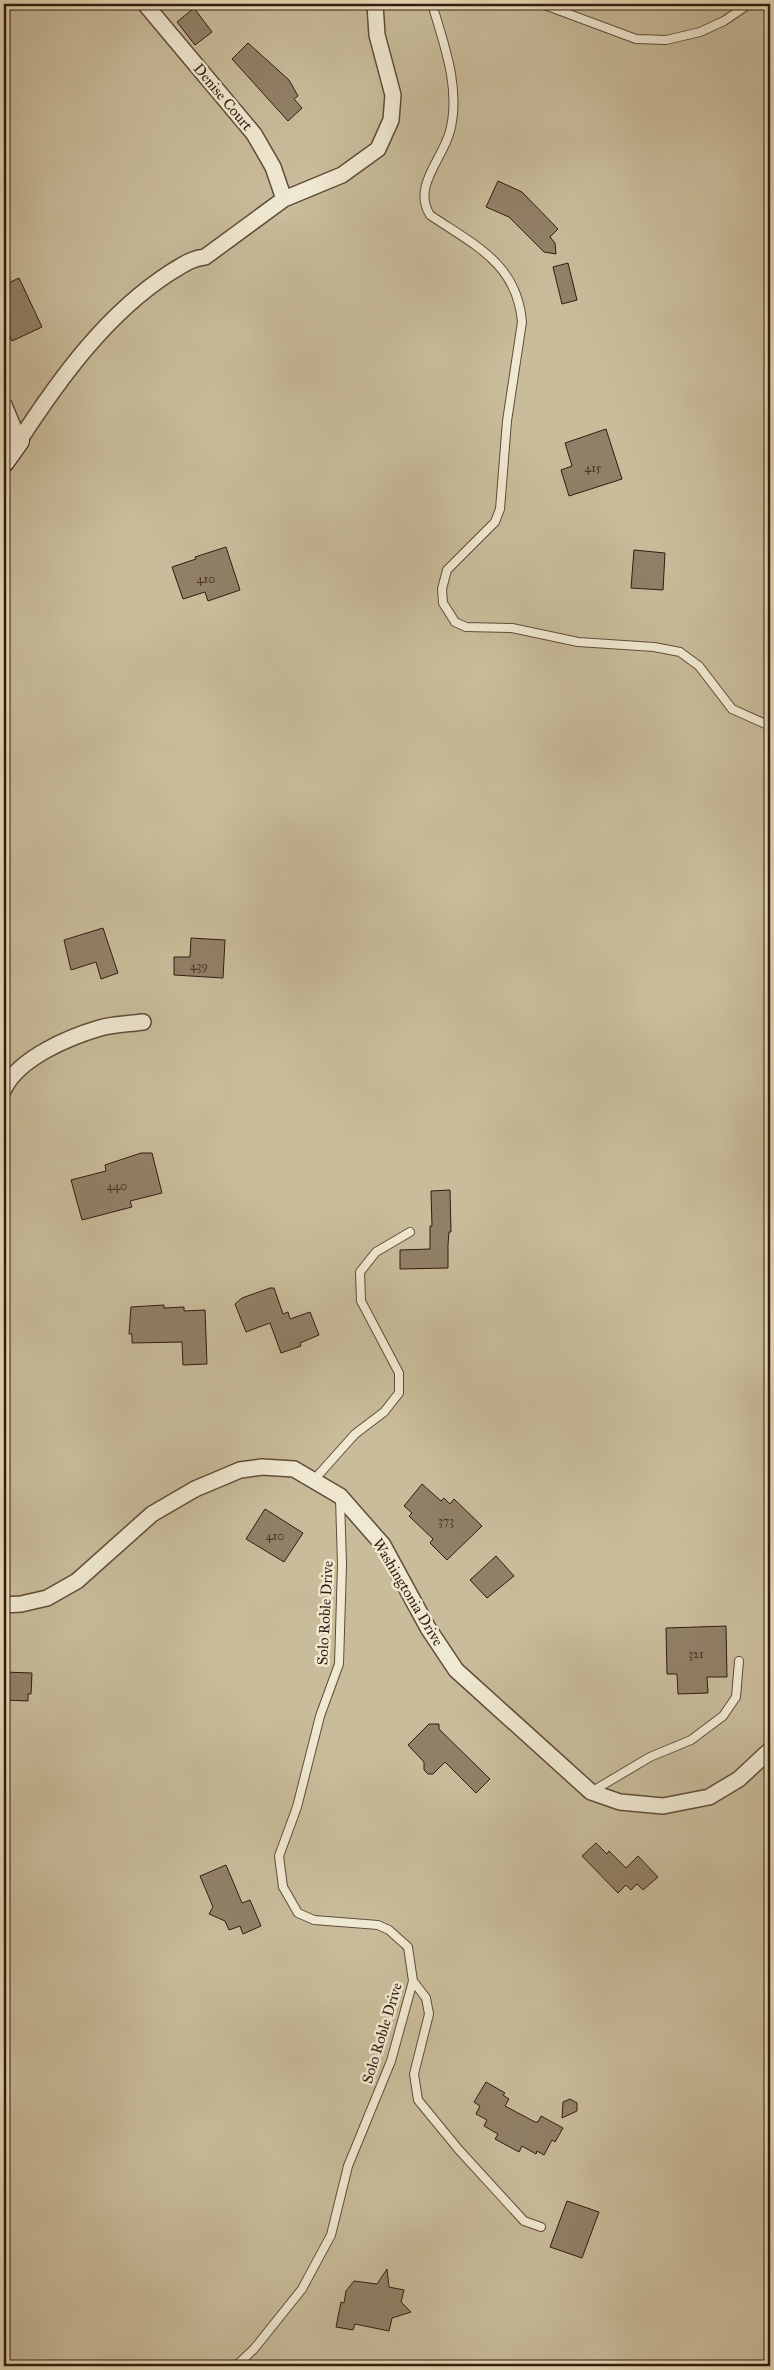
<svg xmlns="http://www.w3.org/2000/svg" width="774" height="2370" viewBox="0 0 774 2370" font-family="'IM FELL Great Primer',serif">
  <rect width="100%" height="100%" fill="#e8ddb8"/>
  <filter id="stains"><feTurbulence type="fractalNoise" baseFrequency=".004" numOctaves="4"/><feColorMatrix values="0 0 0 0 .2 0 0 0 0 .09 0 0 0 0 .02 0 0 0 .5 -.17"/></filter>
  <radialGradient id="worn" r=".72"><stop offset=".6" stop-color="#630" stop-opacity="0"/><stop offset="1" stop-color="#630" stop-opacity=".3"/></radialGradient>
  <path fill="#c9bc9b" stroke="#7e6c56" d="M4,4H770V2366H4Z"/>
  <path fill="#918067" stroke="#321b10" d="M194,8L212,32L195,45L177,22Z
    M248,43L289,80L298,96L294,99L302,108L288,121L232,59Z
    M498,181L522,192L558,229L550,237L555,243L556,254L544,252L509,217L486,207Z
    M568,263L577,300L562,304L553,267Z
    M19,278L42,327L12,341L4,323V285Z
    M606,429L622,479L569,496L561,470L572,466L565,443Z
    M226,547L240,590L208,601L205,592L183,599L172,567L196,559L195,557Z
    M634,550L665,553L663,590L631,588Z
    M103,928L118,973L101,979L96,962L71,970L64,940Z
    M191,938L225,940L223,978L174,975V957H190Z
    M141,1153H152L162,1193L130,1201L132,1207L82,1220L71,1180L106,1171L105,1165Z
    M450,1190L451,1232H449L448,1245V1268L400,1269V1250L430,1249V1226H432L431,1191Z
    M270,1288H274L283,1314L288,1312L290,1319L310,1312L319,1335L300,1343L301,1346L281,1353L270,1323L246,1332L235,1304L242,1298Z
    M164,1305V1308L184,1307V1311L205,1310L207,1364L183,1365L182,1342L132,1343V1334H129L131,1307Z
    M422,1484L441,1501L444,1498L450,1504L454,1499L482,1526L447,1560L430,1543L433,1539L409,1516L412,1513L404,1506Z
    M265,1509L303,1533L284,1562L246,1539Z
    M496,1556L514,1576L487,1598L470,1580Z
    M726,1626L727,1677H707L708,1693L678,1694L677,1674H667L666,1628Z
    M4,1672L32,1673L31,1694H28V1701L4,1700Z
    M429,1724H439V1729L490,1779L476,1793L445,1762L433,1774H428L424,1770V1762L408,1745Z
    M596,1843L607,1854L609,1851L626,1868L638,1856L658,1877L643,1890L637,1884L631,1890L626,1885L618,1893L582,1856Z
    M226,1865L242,1903L250,1900L261,1926L243,1934L240,1926L229,1930L225,1921L209,1914L213,1907L200,1876Z
    M486,2082L505,2093L503,2095L509,2099L505,2106L535,2122H538L541,2116L563,2128L555,2142L552,2140L544,2155L537,2151L536,2154L522,2146L519,2152L495,2139L498,2134L484,2126L487,2120L476,2114L480,2106L474,2102Z
    M570,2099L577,2103V2111L562,2118L563,2102Z
    M567,2201L599,2212L582,2258L550,2247Z
    M387,2269L389,2287L404,2290L401,2302L411,2312L392,2318L389,2331L355,2324L353,2330L336,2327L341,2302L344,2303L346,2291L354,2281L377,2284Z"/>
  <g fill="none" stroke-linecap="round" stroke-linejoin="round">
    <g stroke="#604c3a" stroke-width="10">
      <path id="lane" d="M432,4C444,44 461,89 450,131C443,159 412,186 430,215C474,245 517,263 522,322L507,421L500,509L495,522L447,570L442,589L443,603L455,622L466,627L512,628L578,642L654,647L680,652L699,666L732,709L770,726
        M542,4L636,39L666,40L700,32L724,21L749,4
        M313,1481L355,1434L384,1412L399,1393V1373L361,1301L360,1272L376,1252L410,1232
        M591,1792L650,1757L691,1740L723,1716L736,1697L739,1661
        M413,1981L426,1998L429,2014L414,2074L418,2100L459,2150L524,2221L541,2227
        M236,2366L254,2349L302,2289L331,2235L348,2166L391,2061L413,1981L408,1947L389,1930L378,1925L314,1920L298,1913L283,1887L279,1856L297,1807L320,1716L339,1664L342,1565L340,1498"/>
    </g>
    <g stroke="#604c3a" stroke-width="18">
      <path id="street" d="M145,4L254,134L273,167L284,199
        M4,405L19,441
        M19,441C60,378 107,313 171,272C183,265 192,258 205,257L284,199L342,175L378,149L391,120L393,95L377,35L375,4
        M4,1089C19,1058 69,1037 100,1028C114,1024 129,1024 143,1022
        M4,1605L21,1604L47,1598L77,1581L152,1514L195,1489L240,1470L262,1467L294,1469L340,1496L383,1545L428,1628L456,1670L591,1792L620,1802L663,1806L709,1797L739,1779L770,1750"/>
    </g>
    <g stroke="#321b10" stroke-width="22">
      <path id="secondary" d="M4,462L19,441"/>
    </g>
    <use href="#lane" stroke="#f0e9d1" stroke-width="8"/>
    <use href="#street" stroke="#f0e9d1" stroke-width="15"/>
    <use href="#secondary" stroke="#f0e9d1" stroke-width="20"/>
  </g>
  <g text-anchor="middle" stroke-width="5" stroke-linejoin="round" paint-order="stroke">
    <g font-size="12" fill="#4a3426">
      <text x="593" y="472">415</text>
      <text x="206" y="583">410</text>
      <text x="199" y="970">439</text>
      <text x="117" y="1190">440</text>
      <text x="446" y="1525">373</text>
      <text x="275" y="1540">410</text>
      <text x="696" y="1658">321</text>
    </g>
    <g font-size="15" fill="#321b10" stroke="#f0e9d1">
      <text transform="translate(223 97) rotate(50)" y="5">Denise Court</text>
      <text transform="translate(408 1592) rotate(59)" y="5">Washingtonia Drive</text>
      <text transform="translate(325 1613) rotate(-87)" y="5">Solo Roble Drive</text>
      <text transform="translate(382 2033) rotate(-73)" y="5">Solo Roble Drive</text>
    </g>
  </g>
  <rect width="774" height="2370" fill="none" stroke="#e8ddb8" stroke-width="20"/>
  <rect x="5" y="5" width="764" height="2360" fill="none" stroke="#321b10" stroke-width="2.5"/>
  <rect x="10" y="10" width="754" height="2350" fill="none" stroke="#321b10"/>
  <rect width="100%" height="100%" filter="url(#stains)"/>
  <rect width="100%" height="100%" fill="url(#worn)"/>
</svg>
